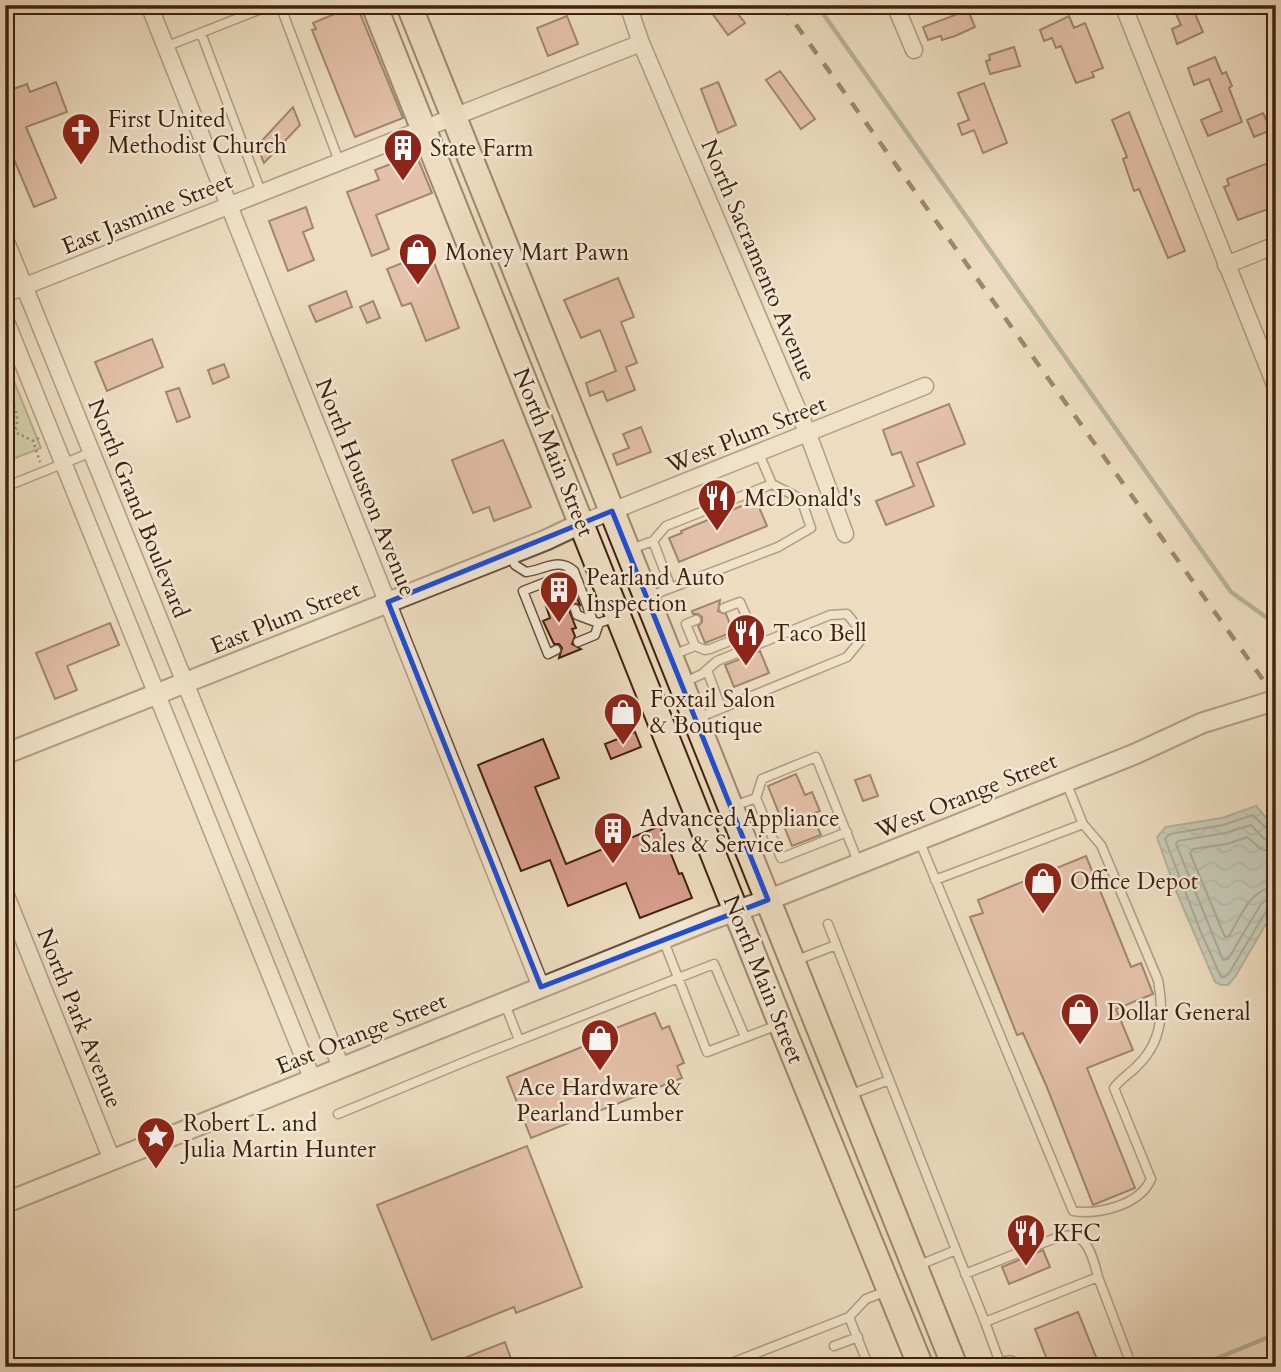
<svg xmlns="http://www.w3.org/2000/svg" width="1281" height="1372" viewBox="0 0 1281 1372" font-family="Cardo,serif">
  <defs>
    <pattern id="water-waves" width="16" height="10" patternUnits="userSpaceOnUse" patternTransform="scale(1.75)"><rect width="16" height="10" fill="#99bcb3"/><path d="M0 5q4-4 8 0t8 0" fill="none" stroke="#7e9890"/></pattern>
  </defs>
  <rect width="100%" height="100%" fill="#eddcc0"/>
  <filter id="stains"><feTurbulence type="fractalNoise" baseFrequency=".00286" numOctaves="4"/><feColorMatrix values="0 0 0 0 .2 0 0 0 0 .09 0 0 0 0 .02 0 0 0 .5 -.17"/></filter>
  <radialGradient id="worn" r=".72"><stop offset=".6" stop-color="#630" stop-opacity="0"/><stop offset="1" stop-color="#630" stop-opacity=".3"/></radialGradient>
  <path fill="#b4c296" stroke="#7a7252" stroke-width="2" d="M5,359L41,448L5,462Z"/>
  <path fill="url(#water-waves)" stroke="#757e71" stroke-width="2" d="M1256,806L1276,829L1274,873L1276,907L1235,977L1228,985H1221L1215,982L1174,886L1157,837L1166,827L1222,818Z"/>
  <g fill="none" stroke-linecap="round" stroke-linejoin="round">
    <path stroke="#6c6e60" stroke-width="2" d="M1276,832L1269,831L1253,815L1223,825L1170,834L1165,839L1200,930L1221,977H1225L1229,973L1267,910L1276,907
      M1276,841L1264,839L1251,825L1225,833L1178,841L1176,844L1223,960L1228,959L1261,904L1268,899L1276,898
      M1276,852L1261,849L1247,837L1227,844L1193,849L1190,853L1225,937L1229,936C1241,916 1250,888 1276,887"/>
    <path stroke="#757e71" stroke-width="4.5" d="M817,5L1231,592L1276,624
      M1196,1367L1276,1334"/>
  </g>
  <path fill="#d89d8e" stroke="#3f210d" stroke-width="2" d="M706,5H731L745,23L728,35Z
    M1172,5H1215V6L1195,14L1203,32L1177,44L1172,29L1181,25Z
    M351,7L354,14L359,11L403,118L355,137L312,30L316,29L313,23Z
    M968,10L975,27L955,36L942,40L941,36L937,37L928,40L923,27Z
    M567,16L578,44L548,56L537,28Z
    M1069,16L1074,28L1085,23L1103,68L1092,72L1094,77L1076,83L1061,46L1056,48L1052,38L1044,41L1040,30Z
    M1014,47L1020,66L990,74L986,61L990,60L989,55Z
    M1215,57L1222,74L1226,72L1232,86L1229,88L1242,122L1208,136L1201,120L1222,111L1209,79L1194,85L1188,68Z
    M780,71L815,119L801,129L766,80Z
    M56,82L67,112L26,127L56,198L34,207L5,138V92L27,84L30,92Z
    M718,82L736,125L718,133L701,89Z
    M984,83L1007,143L983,153L974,130L962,135L958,124L969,120L958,93Z
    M293,107L300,125L264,163L257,146Z
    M1129,112L1185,251L1168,258L1139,189L1134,191L1123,159L1127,157L1112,120Z
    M1263,113L1271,130L1254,137L1247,120Z
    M416,154L432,193L376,215L389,249L372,256L347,192L379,180L375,170Z
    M1276,160V206L1238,220L1224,187L1229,185L1227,179Z
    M306,207L313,228L303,232L314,260L288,271L269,221Z
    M430,252L459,328L426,341L411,303L402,306L387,269Z
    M618,278L634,317L621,322L637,363L626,367L635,390L607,401L603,391L590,396L586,383L616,371L600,330L581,338L564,300Z
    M346,291L352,307L316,322L309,306Z
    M373,301L380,318L367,323L360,307Z
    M152,339L163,367L107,391L95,362Z
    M224,364L229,377L213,384L208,370Z
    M179,388L190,417L177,422L166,392Z
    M949,404L965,444L917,463L934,506L886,525L876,501L914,486L901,452L892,455L883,430Z
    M641,427L651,452L617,465L613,454L629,448L623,434Z
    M503,440L531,507L494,521L489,507L473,513L452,460Z
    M756,500L767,526L679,562L669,538L682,533L681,531Z
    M577,598L580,605L572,603L569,610L576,628L572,629L575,636L572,644L581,649L559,658L562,648L559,644H554L543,621L550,618L546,606L564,599L571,603Z
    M720,600L718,611L726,614L733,632L705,643L698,626L702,622V617L698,614H693L692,611Z
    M110,623L119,645L67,666L77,690L55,699L36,653Z
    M760,651L769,673L734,687L725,665Z
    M635,732L641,747L611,759L605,744Z
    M543,739L559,778L535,787L566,864L660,826L679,874L682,873L692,898L640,918L626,883L568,906L550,860L521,871L478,765Z
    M796,774L805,795L812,792L820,811L812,814L821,835L792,846L768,786Z
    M870,775L878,796L863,801L855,780Z
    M1086,856L1131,967L1141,963L1153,994L1116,1009L1133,1050L1087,1068L1135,1188L1093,1205L1046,1085L1023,1033L1017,1035L970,917L983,913L978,900Z
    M655,1013L662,1029L669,1026L684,1063L677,1066L682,1078L531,1138L507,1077L597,1041L595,1036Z
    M527,1146L582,1287L516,1313L514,1307L432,1340L377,1205Z
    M1043,1250L1050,1267L1009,1284L1002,1267Z
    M1078,1312L1100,1367H1050L1035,1329Z
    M505,1342L514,1367H444V1366Z"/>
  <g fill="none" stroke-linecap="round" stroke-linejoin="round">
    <g stroke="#6a503a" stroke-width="11">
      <path id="service" d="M280,5L339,161
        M201,33L261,192
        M165,47L271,5
        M759,454L772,484
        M5,487L92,452
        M653,541L671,588
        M631,549L653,541L666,526L772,484L801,499L811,528L778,547L650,596
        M511,555L515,565L526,572C544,570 558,557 574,571L593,621L599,623L617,617
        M570,597L578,581
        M575,609L577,615L593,621
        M578,642L595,635L599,623
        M695,646L686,624L696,620
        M556,650L548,654L523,591L574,571
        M673,655L695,646L705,650L710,649L753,632L740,602L724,608
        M707,670L721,708
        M685,682L702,674L717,661L830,615L847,614L856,625L860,641L847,657L698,718
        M756,798L781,858L847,832
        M734,806L756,798L762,779L816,757L859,864
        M919,840L1073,1211C1099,1215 1140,1205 1151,1179L1114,1088C1121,1078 1130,1074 1138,1065C1162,1042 1164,1010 1158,980L1101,845L1083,824L1066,782
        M752,852L775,842
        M935,880L1083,824
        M828,924L956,1250L917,1266
        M663,939L707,1052L778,1025
        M797,960L836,945
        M505,1004L519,1040
        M849,1095L889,1080
        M338,1114L474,1058L714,964L745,1037
        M956,1250L985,1322
        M965,1274L1058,1237C1086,1229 1092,1253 1098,1277
        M849,1317L869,1367
        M834,1346L858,1337
        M1000,1363L985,1322L1098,1277L1128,1356L1125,1367
        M721,1367L849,1317L866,1299L887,1291
        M991,1367C1002,1362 1011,1355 1019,1367"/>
    </g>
    <g stroke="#6a503a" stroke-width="19">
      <path id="minor" d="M149,5L541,987
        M628,5L641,43L808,434L845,534
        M895,5L914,50
        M1123,5L1276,387
        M5,239L341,1067
        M1226,265L1276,245
        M5,294L641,43
        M5,319L312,1078
        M582,523L925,386
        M5,893L112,1160"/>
    </g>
    <g stroke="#6a503a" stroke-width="23">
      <path id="tertiary" d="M5,754L546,540L582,523
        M5,1203L712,919L768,900L1135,754L1202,723L1276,700"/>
    </g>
    <g stroke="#3f210d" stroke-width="28">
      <path id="primary" d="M374,5L781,1024L921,1367
        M409,5L955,1367"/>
    </g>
    <path stroke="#3f210d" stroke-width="2.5" stroke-dasharray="2 3.5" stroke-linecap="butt" d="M5,392C20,410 22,429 5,446
      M17,433L33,441
      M39,438L33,441L40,462"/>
    <use href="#service" stroke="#f3e8d6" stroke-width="8"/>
    <use href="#minor" stroke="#f3e8d6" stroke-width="16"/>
    <use href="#tertiary" stroke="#f3e8d6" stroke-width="19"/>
    <use href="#primary" stroke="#eddcc0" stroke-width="24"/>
    <path stroke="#3f210d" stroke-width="4.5" stroke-dasharray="12 12" stroke-linecap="butt" d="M782,5L1276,698"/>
  </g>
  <path d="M0 0H1281V1372H0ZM612,511L768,900L541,987L388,602Z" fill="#eddcc0" fill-opacity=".55" fill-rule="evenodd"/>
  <path fill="none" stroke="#1d4ed8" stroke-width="5" stroke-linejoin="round" d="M612,511L768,900L541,987L388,602Z"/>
  <defs>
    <g id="church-pin" transform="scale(2.0125)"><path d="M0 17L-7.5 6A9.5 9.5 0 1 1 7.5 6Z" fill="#8f2418" stroke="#f3e8d6"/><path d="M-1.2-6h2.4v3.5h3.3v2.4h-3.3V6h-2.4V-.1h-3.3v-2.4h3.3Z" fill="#fff"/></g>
    <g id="building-pin" transform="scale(2.0125)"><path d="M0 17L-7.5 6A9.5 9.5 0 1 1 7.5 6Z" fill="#8f2418" stroke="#f3e8d6"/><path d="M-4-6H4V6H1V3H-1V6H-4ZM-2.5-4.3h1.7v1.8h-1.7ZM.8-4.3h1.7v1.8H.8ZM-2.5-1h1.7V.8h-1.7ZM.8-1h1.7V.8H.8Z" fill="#fff"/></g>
    <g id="shop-pin" transform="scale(2.0125)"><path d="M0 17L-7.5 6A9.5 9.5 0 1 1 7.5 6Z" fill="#8f2418" stroke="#f3e8d6"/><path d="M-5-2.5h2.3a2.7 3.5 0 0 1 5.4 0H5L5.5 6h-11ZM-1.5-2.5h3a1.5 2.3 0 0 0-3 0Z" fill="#fff"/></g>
    <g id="restaurant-pin" transform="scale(2.0125)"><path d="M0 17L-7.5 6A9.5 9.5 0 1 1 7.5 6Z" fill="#8f2418" stroke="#f3e8d6"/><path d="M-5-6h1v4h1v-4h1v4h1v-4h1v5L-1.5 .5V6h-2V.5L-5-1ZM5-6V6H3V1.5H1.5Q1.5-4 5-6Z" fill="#fff"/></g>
    <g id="sight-pin" transform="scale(2.0125)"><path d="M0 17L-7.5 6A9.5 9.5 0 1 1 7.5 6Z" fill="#8f2418" stroke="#f3e8d6"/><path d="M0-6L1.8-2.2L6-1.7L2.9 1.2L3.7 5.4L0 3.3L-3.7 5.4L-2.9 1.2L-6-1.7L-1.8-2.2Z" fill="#fff"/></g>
  </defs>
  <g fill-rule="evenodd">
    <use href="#church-pin" x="81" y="132"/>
    <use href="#building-pin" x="403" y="148"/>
    <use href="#shop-pin" x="418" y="252"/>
    <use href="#restaurant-pin" x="717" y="498"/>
    <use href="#building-pin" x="559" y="590"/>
    <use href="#restaurant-pin" x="746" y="633"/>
    <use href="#shop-pin" x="623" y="712"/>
    <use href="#building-pin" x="613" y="831"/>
    <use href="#shop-pin" x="1043" y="881"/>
    <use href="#shop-pin" x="1080" y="1012"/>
    <use href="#shop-pin" x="600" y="1038"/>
    <use href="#sight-pin" x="156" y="1136"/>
    <use href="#restaurant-pin" x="1026" y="1233"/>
  </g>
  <g text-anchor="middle" stroke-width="5" stroke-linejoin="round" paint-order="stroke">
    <g font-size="23" fill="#3f210d" stroke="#f3e8d6" text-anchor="start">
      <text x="108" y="127">First United<tspan x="108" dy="26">Methodist Church</tspan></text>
      <text x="430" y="156">State Farm</text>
      <text x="445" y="260">Money Mart Pawn</text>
      <text x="744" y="506">McDonald's</text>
      <text x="586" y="585">Pearland Auto<tspan x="586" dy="26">Inspection</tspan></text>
      <text x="773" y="641">Taco Bell</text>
      <text x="650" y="707">Foxtail Salon<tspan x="650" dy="26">&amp; Boutique</tspan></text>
      <text x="640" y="826">Advanced Appliance<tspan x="640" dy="26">Sales &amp; Service</tspan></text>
      <text x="1070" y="889">Office Depot</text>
      <text x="1107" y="1020">Dollar General</text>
      <text x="600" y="1095" text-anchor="middle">Ace Hardware &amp;<tspan x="600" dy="26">Pearland Lumber</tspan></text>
      <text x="183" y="1131">Robert L. and<tspan x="183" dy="26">Julia Martin Hunter</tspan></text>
      <text x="1053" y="1241">KFC</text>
    </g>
    <g font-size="23" fill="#3f210d" stroke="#f3e8d6">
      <text transform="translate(147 213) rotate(-22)" y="8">East Jasmine Street</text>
      <text transform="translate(759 260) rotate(67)" y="8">North Sacramento Avenue</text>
      <text transform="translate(746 434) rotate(-22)" y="8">West Plum Street</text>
      <text transform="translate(554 452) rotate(68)" y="8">North Main Street</text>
      <text transform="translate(366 487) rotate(68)" y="8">North Houston Avenue</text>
      <text transform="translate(139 508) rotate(68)" y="8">North Grand Boulevard</text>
      <text transform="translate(285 617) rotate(-22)" y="8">East Plum Street</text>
      <text transform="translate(966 795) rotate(-22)" y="8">West Orange Street</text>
      <text transform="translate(764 979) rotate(68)" y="8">North Main Street</text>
      <text transform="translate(80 1018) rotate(68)" y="8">North Park Avenue</text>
      <text transform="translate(361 1033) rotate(-22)" y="8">East Orange Street</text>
    </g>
  </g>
  <rect width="1281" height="1372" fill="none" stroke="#eddcc0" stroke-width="28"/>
  <rect x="7" y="7" width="1267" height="1358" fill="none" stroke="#3f210d" stroke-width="3.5"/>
  <rect x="14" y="14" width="1253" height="1344" fill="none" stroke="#3f210d" stroke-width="2"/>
  <rect width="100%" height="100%" filter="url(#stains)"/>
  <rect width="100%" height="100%" fill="url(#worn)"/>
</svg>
